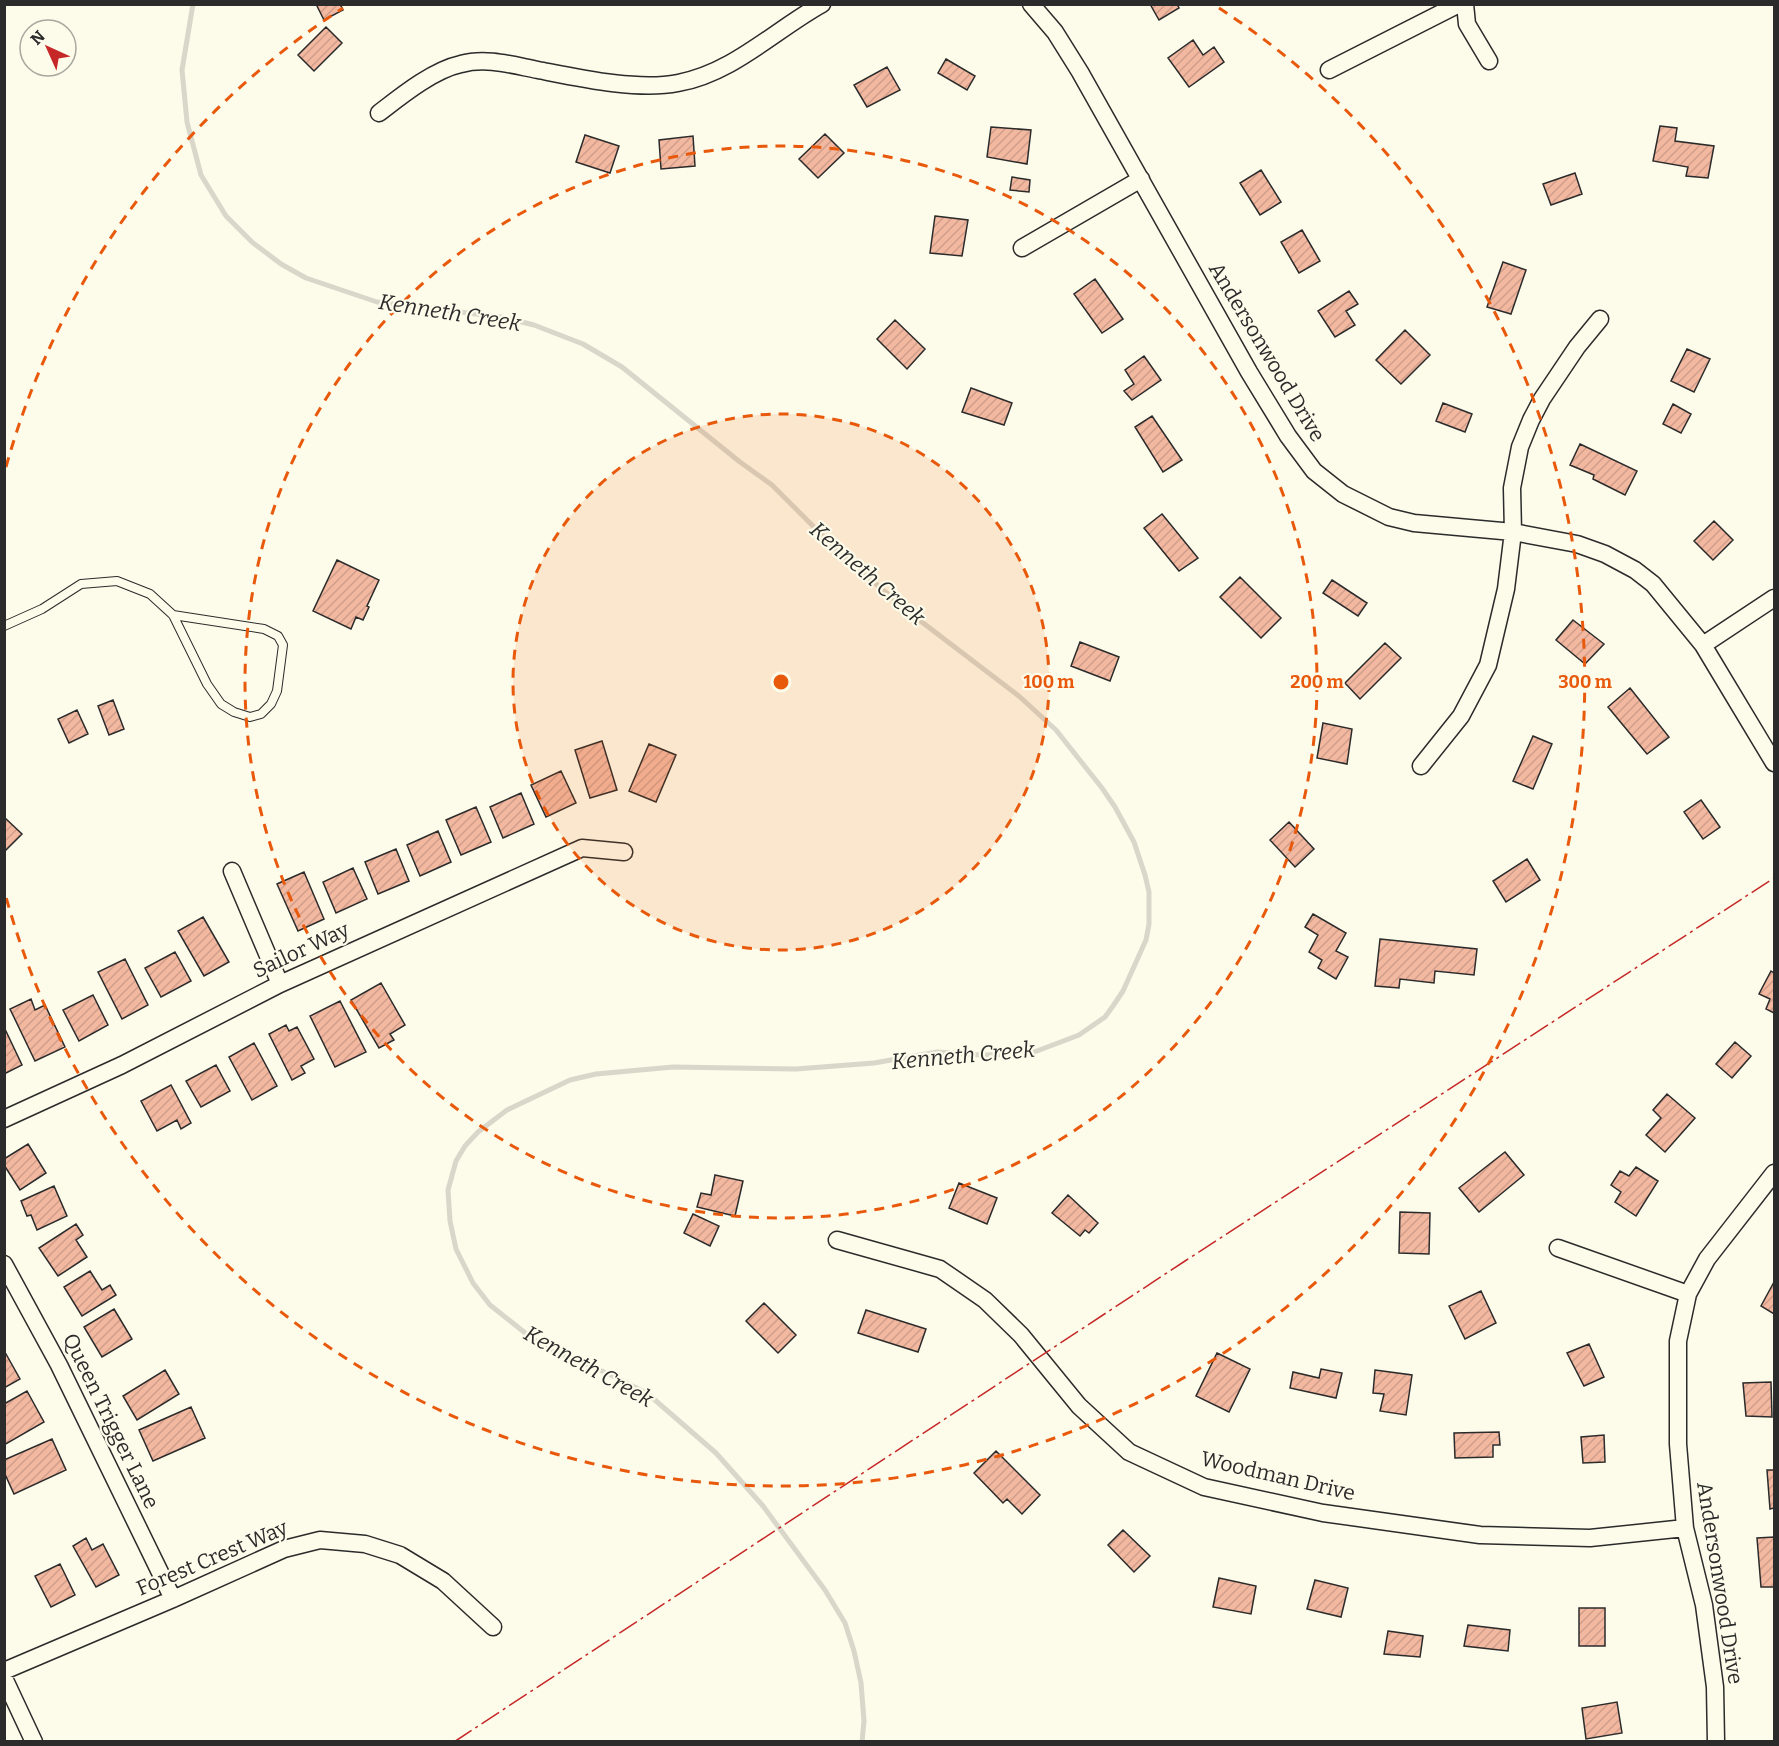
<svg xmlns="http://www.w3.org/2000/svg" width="1779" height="1746" viewBox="0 0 1779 1746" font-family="Bitter,serif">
  <defs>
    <pattern id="building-hatch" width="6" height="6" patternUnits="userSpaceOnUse" patternTransform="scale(1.5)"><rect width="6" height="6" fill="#f2b8a0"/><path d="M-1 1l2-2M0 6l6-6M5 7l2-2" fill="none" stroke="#d09e8a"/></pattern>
  </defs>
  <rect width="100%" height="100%" fill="#fdfbea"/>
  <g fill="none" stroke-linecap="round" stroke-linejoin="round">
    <path stroke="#d8d7c9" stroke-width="5" d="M193,4L182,70L187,122L201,175L226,216L252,242L281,264L306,278L377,302L501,317L534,325L583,344L622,367L740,462L772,485L846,559L914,616L1020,697L1056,730L1102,788L1115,807L1134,842L1145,875L1149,892V924L1146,940L1123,991L1113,1006L1105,1017L1079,1035L1029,1054L981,1055L937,1052L874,1063L796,1069L673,1067L596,1074L570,1080L507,1110L478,1132L465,1146L456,1161L448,1190L450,1221L456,1249L473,1283L490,1305L534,1340L551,1350L609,1374L648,1394L716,1453L763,1506L825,1590L845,1623L854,1651L861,1683L864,1721L862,1742"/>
  </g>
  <path fill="url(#building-hatch)" stroke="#2b2b2b" stroke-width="1.5" d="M316,4H340L343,10L324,20Z
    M1150,4H1177L1179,8L1159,20Z
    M326,27L342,43L314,71L298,55Z
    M1193,40L1203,55L1214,47L1224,62L1189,87L1168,58Z
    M946,59L975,76L967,90L938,73Z
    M887,67L900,90L867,107L854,85Z
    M1660,126L1677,128L1675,141L1714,146L1708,178L1686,176L1688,167L1653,161Z
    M991,127L1031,130L1027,164L987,157Z
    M825,134L844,153L818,178L799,159Z
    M585,135L619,146L610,173L576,162Z
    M693,136L695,166L661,169L659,140Z
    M1261,170L1281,202L1260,215L1240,183Z
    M1575,173L1582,194L1551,205L1543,184Z
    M1012,177L1030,180L1029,192L1010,190Z
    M935,216L968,220L962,256L930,253Z
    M1302,230L1320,261L1299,273L1281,242Z
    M1503,262L1526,270L1511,314L1487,307Z
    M1095,279L1123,319L1102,333L1074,294Z
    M1349,291L1358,304L1346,311L1355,325L1335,337L1318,311Z
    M895,320L925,349L907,369L877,339Z
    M1405,330L1430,355L1401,384L1376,360Z
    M1687,349L1710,359L1694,392L1671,381Z
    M1144,356L1161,380L1132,400L1124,391L1134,384L1125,370Z
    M971,388L1012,403L1004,425L962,412Z
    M1443,403L1472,414L1465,432L1436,421Z
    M1673,404L1691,414L1681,433L1663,424Z
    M1152,416L1182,460L1163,472L1135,427Z
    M1580,444L1637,471L1625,495L1593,479L1594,475L1570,465Z
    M1162,514L1198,558L1179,571L1144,528Z
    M1714,521L1733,540L1713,560L1694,541Z
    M337,560L379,580L367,606L369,607L363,620L356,617L351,629L313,611Z
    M1240,577L1281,618L1261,638L1220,597Z
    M1332,580L1367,603L1358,616L1323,593Z
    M1573,620L1604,644L1585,664L1556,640Z
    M1080,642L1119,657L1110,681L1071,666Z
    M1385,643L1401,658L1360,699L1345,683Z
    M1630,688L1669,737L1647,754L1608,707Z
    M113,700L124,729L109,735L98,706Z
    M77,710L88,734L69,743L58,719Z
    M1323,723L1352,729L1347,764L1317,758Z
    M1533,736L1552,744L1533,789L1513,781Z
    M602,741L617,790L590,798L575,750Z
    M649,744L676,755L656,802L629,791Z
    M561,771L576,803L546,817L531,785Z
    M521,793L534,824L503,838L490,807Z
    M1701,800L1720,827L1703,839L1684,812Z
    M476,807L491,842L461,855L446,820Z
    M4,817L22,834L4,852Z
    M1289,822L1314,849L1295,867L1270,840Z
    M438,831L451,862L420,876L407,845Z
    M396,849L409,881L378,894L365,862Z
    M1527,859L1540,880L1506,902L1493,881Z
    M353,868L367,899L336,913L323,882Z
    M304,872L324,919L298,931L277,884Z
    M1313,914L1346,933L1336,951L1348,957L1336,979L1318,968L1322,960L1309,952L1318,935L1305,927Z
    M203,917L229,962L204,976L178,931Z
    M1380,939L1477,949L1474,975L1435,971L1434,983L1400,979L1399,988L1375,986Z
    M175,952L191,981L161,997L145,968Z
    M125,959L148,1005L122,1019L98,972Z
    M1771,971L1774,973V1013L1766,1009L1770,999L1759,994Z
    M381,983L405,1025L390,1034L394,1040L379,1048L351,1000Z
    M93,995L108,1025L79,1041L63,1010Z
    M31,999L35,1010L45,1005L65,1047L35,1061L10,1009Z
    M340,1001L366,1052L335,1067L310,1016Z
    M286,1025L289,1031L297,1027L314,1059L301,1066L305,1073L292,1080L269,1034Z
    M4,1027L22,1065L4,1074Z
    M1735,1042L1751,1056L1732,1078L1716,1064Z
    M254,1043L277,1086L252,1100L229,1057Z
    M216,1065L230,1091L201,1107L186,1081Z
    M171,1085L191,1123L181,1129L177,1120L157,1131L141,1101Z
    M1667,1094L1695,1118L1665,1152L1646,1135L1661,1118L1653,1110Z
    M28,1144L46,1173L20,1190L4,1165V1159Z
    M1505,1152L1524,1175L1479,1212L1459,1188Z
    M1636,1167L1658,1181L1636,1216L1615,1202L1621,1192L1611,1185L1620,1171L1629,1176Z
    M715,1175L743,1181L735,1216L697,1207L701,1193L711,1195Z
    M959,1183L997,1198L987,1224L949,1208Z
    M54,1186L67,1216L37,1230L31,1215L27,1216L21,1201Z
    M1068,1195L1098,1223L1089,1233L1085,1230L1080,1236L1052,1213Z
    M1400,1212L1430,1213L1429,1254L1399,1253Z
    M693,1214L719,1226L710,1246L684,1233Z
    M76,1224L83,1235L76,1240L87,1257L58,1276L39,1248Z
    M90,1271L102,1290L110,1285L116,1295L82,1316L64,1287Z
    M1774,1282V1314L1761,1306Z
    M1481,1291L1496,1323L1465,1339L1449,1306Z
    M764,1303L796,1335L778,1353L746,1321Z
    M114,1309L132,1339L102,1357L84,1327Z
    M866,1310L926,1329L918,1352L858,1333Z
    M1589,1344L1604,1377L1584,1386L1567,1353Z
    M1217,1353L1250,1369L1229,1412L1196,1396Z
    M6,1354L20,1379L4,1388V1355Z
    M1321,1369L1342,1373L1336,1398L1290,1388L1293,1372L1319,1378Z
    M165,1370L179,1394L137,1420L123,1396Z
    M1375,1370L1412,1375L1406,1415L1380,1411L1384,1394L1373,1393Z
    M1771,1382L1772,1417L1746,1416L1743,1383Z
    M27,1391L44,1422L4,1445V1404Z
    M191,1407L205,1438L153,1461L139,1430Z
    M1499,1432L1500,1445H1493V1457L1455,1458L1454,1433Z
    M1604,1435L1605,1462L1583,1463L1581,1437Z
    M52,1439L66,1470L14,1494L4,1472V1460Z
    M996,1451L1040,1495L1022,1514L1007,1499L1003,1503L974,1473Z
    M1767,1470H1774V1508L1770,1509Z
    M1123,1530L1150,1556L1134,1572L1108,1545Z
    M1774,1537V1587H1761L1757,1538Z
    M86,1538L92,1550L103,1544L119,1575L96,1587L73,1546Z
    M60,1564L75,1595L51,1607L35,1576Z
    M1219,1578L1256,1586L1251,1614L1213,1607Z
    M1315,1580L1348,1588L1341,1617L1307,1609Z
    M1579,1608H1605V1646H1579Z
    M1468,1625L1510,1630L1508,1651L1464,1646Z
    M1388,1631L1423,1636L1420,1657L1384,1654Z
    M1617,1702L1622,1733L1586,1739L1582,1708Z"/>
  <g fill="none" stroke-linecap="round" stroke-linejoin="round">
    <g stroke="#2b2b2b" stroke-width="10">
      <path id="service" d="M4,626L42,609L81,584L117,581L150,594L173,615L207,684L221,704L234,712L250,717L261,714L271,704L277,691L283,645L278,636L264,629L173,615"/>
    </g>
    <g stroke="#2b2b2b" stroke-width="19">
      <path id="minor" d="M1031,4L1055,32L1080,72L1249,372L1288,436L1314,471L1343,494L1389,517L1414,523L1513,532L1577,544L1605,554L1635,570L1653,584L1703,645L1774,763
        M1465,4L1467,24L1489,61
        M1329,70L1459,4
        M379,113C401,96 433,70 461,64C486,57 512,65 538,70C579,78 637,91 678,83C733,73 775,30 822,4
        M1022,248L1141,179
        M1703,645L1774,598
        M1421,766L1461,716L1488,665L1506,589L1513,532L1512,488L1520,447L1531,420L1542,399L1577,347L1600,319
        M232,871L280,984
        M4,1119L122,1065L280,984L582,848L624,852
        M837,1240L940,1269L985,1300L1021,1335L1079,1406L1129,1452L1204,1487L1323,1513L1480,1535L1590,1538L1685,1528
        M1558,1248L1688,1294
        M4,1264L59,1365L173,1599
        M4,1671L173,1599L284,1549L320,1540L365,1544L400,1555L443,1581L493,1627
        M4,1678L34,1742
        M1716,1742L1715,1687L1704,1605L1685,1528L1678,1444V1341L1688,1294L1707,1259L1774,1173"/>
    </g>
    <use href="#service" stroke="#fdfbea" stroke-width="8"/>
    <use href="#minor" stroke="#fdfbea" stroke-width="16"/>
    <path stroke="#c62828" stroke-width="1.5" stroke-dasharray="21 4.5 3 4.5" stroke-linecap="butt" d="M454,1742L1185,1261L1774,878"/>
  </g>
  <circle cx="781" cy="682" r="268" fill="#e8590c" fill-opacity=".12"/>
  <g fill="none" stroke="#e8590c" stroke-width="3" stroke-dasharray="10 8">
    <circle cx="781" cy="682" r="268"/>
    <circle cx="781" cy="682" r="536"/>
    <path d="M6 467A804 804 0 0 1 343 8M1219 8A804 804 0 1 1 6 897"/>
  </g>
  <g text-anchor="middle" stroke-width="4.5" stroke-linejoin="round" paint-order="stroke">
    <g font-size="21" fill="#2b2b2b" stroke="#fdfbea">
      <text transform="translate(1267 352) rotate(59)" y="7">Andersonwood Drive</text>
      <text transform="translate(301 950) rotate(-25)" y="7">Sailor Way</text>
      <text transform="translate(111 1421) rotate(64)" y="7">Queen Trigger Lane</text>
      <text transform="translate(1278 1476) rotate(13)" y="7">Woodman Drive</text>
      <text transform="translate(212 1558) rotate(-23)" y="7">Forest Crest Way</text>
      <text transform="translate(1720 1583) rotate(81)" y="7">Andersonwood Drive</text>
    </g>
    <g font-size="22" font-style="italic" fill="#2b2b2b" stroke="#fdfbea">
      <text transform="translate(450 312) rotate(9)" y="8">Kenneth Creek</text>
      <text transform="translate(868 573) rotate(41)" y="8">Kenneth Creek</text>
      <text transform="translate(963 1055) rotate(-5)" y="8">Kenneth Creek</text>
      <text transform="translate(589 1366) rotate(29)" y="8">Kenneth Creek</text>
    </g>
  </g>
  <circle cx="781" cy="682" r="9" fill="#e8590c" stroke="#fdfbea" stroke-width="3"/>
  <g font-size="18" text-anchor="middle" font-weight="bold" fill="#e8590c" stroke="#fdfbea" stroke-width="4.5" stroke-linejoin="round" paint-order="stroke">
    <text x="1049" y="688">100 m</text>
    <text x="1317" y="688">200 m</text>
    <text x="1585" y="688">300 m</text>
  </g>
  <rect width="1779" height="1746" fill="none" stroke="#2b2b2b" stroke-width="12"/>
  <g transform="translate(48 48) rotate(315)"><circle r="28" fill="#fdfbea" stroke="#a9a89e" stroke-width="1.5"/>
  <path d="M0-4.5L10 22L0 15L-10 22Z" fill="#c62828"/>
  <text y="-9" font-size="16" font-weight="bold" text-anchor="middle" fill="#2b2b2b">N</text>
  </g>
</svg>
